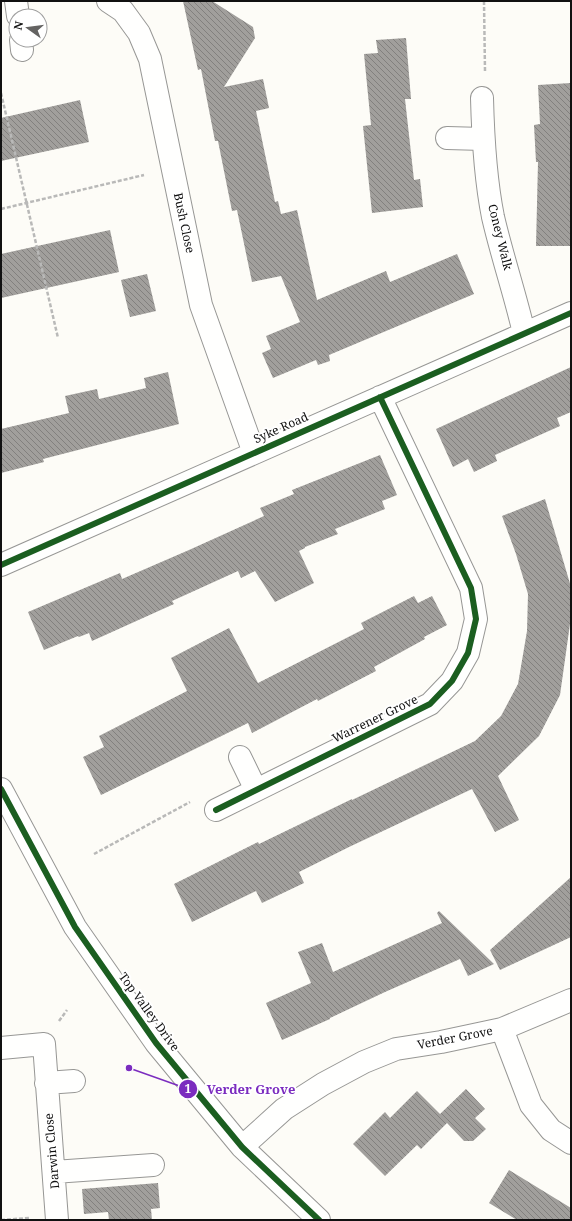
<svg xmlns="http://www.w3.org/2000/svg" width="572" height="1221" viewBox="0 0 572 1221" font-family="'Noto Serif',serif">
  <defs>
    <pattern id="building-back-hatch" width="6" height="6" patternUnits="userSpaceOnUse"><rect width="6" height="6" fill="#a19f9c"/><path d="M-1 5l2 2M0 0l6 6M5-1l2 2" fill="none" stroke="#82807e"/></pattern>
  </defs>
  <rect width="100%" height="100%" fill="#fdfcf7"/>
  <path fill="url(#building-back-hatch)" d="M183,1H212L253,27L255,38L224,87L263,79L269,108L256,111L275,202L278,201L281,214L297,210L317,300L386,271L390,282L457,254L474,294L329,355L330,361L318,365L316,360L273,378L262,353L271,349L266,336L300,322L281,276L252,282L237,210L232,211L218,141H215L201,69L198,70Z
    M406,38L411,99H405L414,180L420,179L423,207L372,213L363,126L371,125L364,54L378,53L376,40Z
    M571,83V246H536L538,162H536L534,125L540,124L538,85Z
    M80,100L89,142L1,161V118Z
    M110,230L119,272L1,298V254Z
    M147,274L156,311L130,317L121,280Z
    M571,367V412L557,418L560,426L495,455L497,461L474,472L468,459L453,467L436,429Z
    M168,372L179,424L43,459L44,462L1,473V429L69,413L65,396L97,389L99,399L146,388L144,378Z
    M380,455L397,495L382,501L385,509L335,529L338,534L305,547V548L299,551L314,583L275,602L255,571L241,578L238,571L172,601L174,604L92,641L89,633L79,637L78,636L44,650L28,612L120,573L122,579L189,550L264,516L260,508L294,494L292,490Z
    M545,499L571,587L570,624L560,695L539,736L498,776L519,820L495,832L472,789L349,847L299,872L304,883L262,903L256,891L192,922L174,884L258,842L259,844L352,799V800L475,741L501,716L518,684L527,631L528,594L516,554L502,516Z
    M414,596L418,603L432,596L447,625L424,637L425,639L374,667L376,671L318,701L317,699L252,733L248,723L101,795L83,757L104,747L99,736L187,691L171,658L229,628L258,683L364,629L361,623Z
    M571,877V937L500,970L490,950Z
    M439,911L494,964L468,976L460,959L385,992L330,1018V1019L282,1040L266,1003L311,983L298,952L322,943L333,972L442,923L437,913Z
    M466,1089L485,1109L475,1118L486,1129L473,1141H464L447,1123L421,1149L417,1145L385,1176L353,1144L385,1112L390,1118L417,1091L440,1114Z
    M509,1170L571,1208V1220H517L489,1203Z
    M158,1183L160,1208L151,1209L152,1220H109L108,1212L84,1214L82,1189Z"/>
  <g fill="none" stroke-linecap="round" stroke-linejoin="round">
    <g stroke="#979795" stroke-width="24">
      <path id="minor" d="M16,1L18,16
        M108,1L123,11L139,33L150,59L201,305L254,453
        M21,40L22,50
        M482,98C483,138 485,177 493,217C502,256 515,294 524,333
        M447,138L483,139
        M1,565L571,313
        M240,757L256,790
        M1,789L75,927L156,1043L242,1147L319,1220
        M216,810L430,704L452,681L468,653L476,619L471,588L380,397
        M502,1029L531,1105L551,1130L571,1143
        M1,1048L44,1044L57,1220
        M46,1083L74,1081
        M242,1147L284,1109L323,1084L364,1062L396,1049L441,1042L502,1029L571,1000
        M54,1172L153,1165"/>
    </g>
    <path stroke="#b9b9b8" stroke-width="2.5" stroke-dasharray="4 2" stroke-linecap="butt" d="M484,1L485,71
      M1,93L58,338
      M1,209L144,175
      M94,854L190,802
      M59,1021L67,1010
      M1,1220L29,1218"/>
    <use href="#minor" stroke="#fffffe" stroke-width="22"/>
    <g stroke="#fff" stroke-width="8">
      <path id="cycleway" d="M1,565L571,313
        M1,789L75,927L156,1043L242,1147L319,1220
        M216,810L430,704L452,681L468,653L476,619L471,588L380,397"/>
    </g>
    <use href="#cycleway" stroke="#1b5e20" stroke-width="6"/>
  </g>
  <g text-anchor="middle" stroke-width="4" stroke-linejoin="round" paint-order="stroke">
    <g font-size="12" fill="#111" stroke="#fff">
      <text transform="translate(184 223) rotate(78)" y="4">Bush Close</text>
      <text transform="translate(500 237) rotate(76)" y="4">Coney Walk</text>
      <text transform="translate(281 428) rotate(-24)" y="4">Syke Road</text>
      <text transform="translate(375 719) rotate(-26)" y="4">Warrener Grove</text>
      <text transform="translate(149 1012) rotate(54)" y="4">Top Valley Drive</text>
      <text transform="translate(455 1038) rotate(-11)" y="4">Verder Grove</text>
      <text transform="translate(52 1151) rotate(-95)" y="4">Darwin Close</text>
    </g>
  </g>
  <path fill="none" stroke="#7b2cbf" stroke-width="1.5" d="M129 1068L188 1089"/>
  <g fill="#7b2cbf" stroke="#fff" stroke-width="1.5">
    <circle cx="129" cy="1068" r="4"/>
    <circle cx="188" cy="1089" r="10"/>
  </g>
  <g font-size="12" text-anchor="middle" font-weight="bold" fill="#fff">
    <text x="188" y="1093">1</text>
  </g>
  <g font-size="13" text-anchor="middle" font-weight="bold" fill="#7b2cbf" stroke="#fff" stroke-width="4" stroke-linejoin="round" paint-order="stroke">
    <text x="251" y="1094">Verder Grove</text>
  </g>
  <rect width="572" height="1221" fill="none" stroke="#111111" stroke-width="4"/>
  <g transform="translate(28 28) rotate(284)"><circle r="19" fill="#ffffff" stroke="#a0a0a0"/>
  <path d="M0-3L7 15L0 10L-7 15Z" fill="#646362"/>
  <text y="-6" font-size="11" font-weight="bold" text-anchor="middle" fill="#111111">N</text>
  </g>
</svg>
